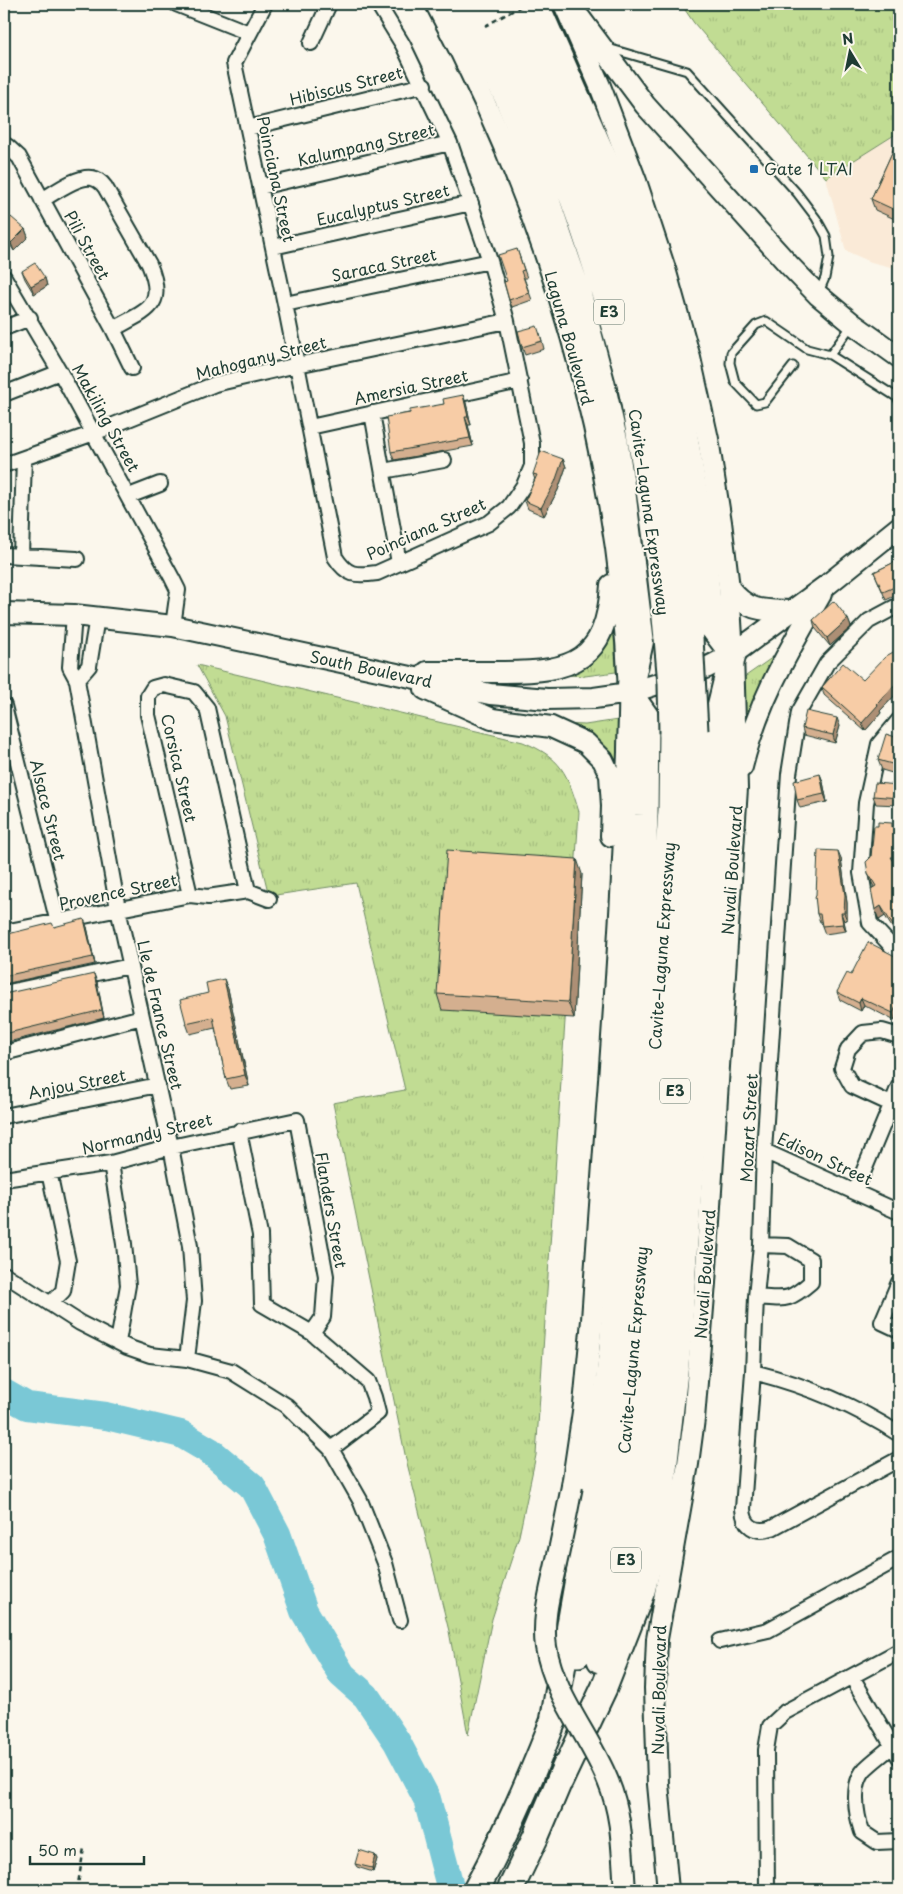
<svg xmlns="http://www.w3.org/2000/svg" width="903" height="1894" viewBox="0 0 903 1894" font-family="'Playpen Sans',sans-serif">
  <defs>
    <pattern id="grass-tufts" width="24" height="20" patternUnits="userSpaceOnUse" patternTransform="scale(1.25)"><rect width="24" height="20" fill="#c1dc93"/><path d="M3 7l-1-3M5 7V3M7 7l1-3M15 17l-1-3M17 17v-4M19 17l1-3" fill="none" stroke="#a5be7f"/></pattern>
  </defs>
  <rect width="100%" height="100%" fill="#fbf7ec"/>
  <filter id="ink" filterUnits="userSpaceOnUse"><feTurbulence type="fractalNoise" baseFrequency=".02" numOctaves="2"/><feDisplacementMap in="SourceGraphic" scale="10" xChannelSelector="R" yChannelSelector="G"/><feConvolveMatrix kernelMatrix="1 2 1 2 8 2 1 2 1" color-interpolation-filters="sRGB"/></filter>
  <g filter="url(#ink)">
    <path fill="#faead7" d="M899,132V269L871,262L846,251L826,178Z"/>
    <path fill="url(#grass-tufts)" stroke="#708c64" d="M681,4H899V132L826,178L694,23Z
      M613,618L616,672L585,676L566,675L586,662Z
      M786,648L745,737L743,678Z
      M197,665L523,742C562,758 567,773 579,812L536,1455L519,1536L492,1619L468,1735L449,1631L406,1459L333,1103L405,1090L356,883L269,896L225,716Z
      M618,720L619,788L562,724L585,725Z"/>
    <g fill="none" stroke-linecap="round" stroke-linejoin="round">
      <path stroke="#7ac8d6" stroke-width="28" d="M4,1393L27,1406L106,1416L181,1434L210,1451L252,1486L277,1534L304,1611L342,1675L366,1696L397,1742L427,1799L451,1890"/>
      <g stroke="#1f3d34" stroke-width="11">
        <path id="lane" d="M608,48L687,71L797,193L816,218L826,236L829,257L825,278L819,292
          M830,355L852,325
          M793,366L765,402L756,404L735,382L730,363L731,353L756,325L766,321L807,349L830,355L898,398L899,401"/>
      </g>
      <g stroke="#1f3d34" stroke-width="18">
        <path id="street" d="M176,4L249,33
          M265,4L234,63L285,304L335,557C347,576 355,576 377,573L489,523L509,507L524,485L532,466V443L507,321L490,261L450,143L403,45L378,4
          M311,43L329,4
          M248,128L424,85
          M4,146H7L19,157L113,329L132,368
          M260,187L450,143
          M42,200C54,193 78,175 92,178C98,179 102,183 105,187L149,264C167,307 147,310 113,329
          M273,247L471,203
          M4,277L60,372L172,578L178,590L173,626
          M285,304L490,261
          M4,328L30,318
          M4,394L60,372
          M372,413L399,563
          M310,427L520,381
          M4,465L94,433L215,384L297,365L507,321
          M383,471L444,460
          M129,496L160,484
          M4,555L77,559
          M21,556L24,458
          M899,605L869,621L827,663L799,712L789,774L764,1151L761,1245L756,1297L753,1372L743,1509C744,1526 755,1534 772,1528L899,1459
          M74,615L70,667L77,680L118,909L171,1147L190,1246L194,1301L187,1359
          M77,680L89,666L97,617
          M4,706L58,923
          M899,720L879,744L866,803L861,873L870,923L895,950L899,951
          M190,895L148,715V696L153,688L164,685L194,692L207,708L248,891
          M4,932L190,895L208,897L248,891L269,899
          M4,993L130,966
          M4,1053L142,1017
          M891,1104L852,1086L842,1068L848,1049L863,1033L882,1031L899,1036
          M4,1116L158,1085
          M239,1131L260,1235L262,1304L312,1333L368,1381L374,1397L378,1413L331,1449
          M764,1151L899,1212
          M111,1163L124,1244L128,1285L118,1342
          M49,1172L68,1261L63,1291L50,1304
          M4,1179L111,1163L171,1147L297,1120L326,1276L323,1317L312,1333
          M855,1192L899,1086
          M4,1274L80,1323L127,1347L150,1355L187,1359L231,1371L287,1406L331,1449L360,1500L385,1563L400,1620
          M899,1282L882,1322L899,1330
          M756,1297C786,1299 788,1302 811,1282V1260L788,1246L761,1245
          M753,1372C805,1385 854,1405 899,1434
          M720,1641L768,1630L899,1558
          M852,1677L899,1757
          M892,1746C883,1754 873,1761 865,1769C851,1784 856,1814 862,1832L877,1842L899,1841
          M767,1890L766,1750L770,1726L785,1712L899,1651"/>
      </g>
      <g stroke="#1f3d34" stroke-width="24">
        <path id="secondary" d="M436,4C549,215 619,451 629,691C630,711 628,731 628,752C626,806 623,860 620,914C612,1050 601,1185 592,1320L584,1405L572,1486
          M564,4L600,86L636,181L665,269L690,358L708,439L721,522L729,588L733,654L737,788L705,1283L694,1419L688,1464L657,1639L655,1688L658,1784L668,1890
          M580,18L645,105L789,265L818,295L853,324L899,357
          M729,588C749,613 763,610 793,611
          M4,613L74,615L173,626L490,694L547,699L594,698L629,693L680,677L708,667L733,654L827,585L899,527
          M427,672C452,672 478,672 504,672C573,672 606,661 611,585
          M425,689L492,719L551,727L586,743L603,760L610,775L612,806L611,836
          M742,767C758,702 788,652 821,594"/>
      </g>
      <g stroke="#1f3d34" stroke-width="29">
        <path id="highway" d="M460,4L507,97L534,163L577,289L602,384L615,442L623,494L641,639L629,693L646,717L645,815L642,884L612,1348C599,1474 574,1597 553,1722
          M485,4C509,51 533,98 553,147C584,224 609,304 630,384C635,404 637,424 641,444C653,508 661,573 667,638
          M511,4L546,73L575,139L600,206L640,331L653,383L671,472L690,638
          M536,4L614,181L648,283L666,346L683,425L702,538L710,624L733,654L718,715V804L684,1255L679,1336L661,1496L654,1541L642,1591L604,1688L560,1781
          M578,1654C598,1587 614,1519 624,1450C637,1357 641,1262 647,1168C655,1049 663,929 671,810L672,733
          M600,1660L630,1545L646,1451L662,1280L681,1001L694,800L695,731
          M476,1890C508,1831 535,1769 559,1706
          M510,1890L536,1836L566,1765"/>
      </g>
      <path stroke="#1f3d34" stroke-width="2.5" stroke-dasharray="5 4" stroke-linecap="butt" d="M77,1890L84,1848"/>
      <use href="#lane" stroke="#fbf7ec" stroke-width="7"/>
      <use href="#street" stroke="#fbf7ec" stroke-width="14"/>
      <use href="#secondary" stroke="#fbf7ec" stroke-width="20"/>
      <use href="#highway" stroke="#fbf7ec" stroke-width="25"/>
      <g stroke="#1f3d34" stroke-width="24" stroke-linecap="butt">
        <path id="secondary-bridge" d="M572,1486C567,1512 562,1538 556,1564C550,1592 542,1619 546,1647C554,1696 590,1736 608,1781C623,1817 622,1853 625,1890"/>
      </g>
      <g stroke="#1f3d34" stroke-width="29" stroke-linecap="butt">
        <path id="highway-bridge" d="M667,638L671,684L672,733
          M690,638L695,731"/>
      </g>
      <path stroke="#1f3d34" stroke-width="2.5" stroke-dasharray="5 4" stroke-linecap="butt" d="M485,26L525,4"/>
      <use href="#secondary-bridge" stroke="#fbf7ec" stroke-width="20"/>
      <use href="#highway-bridge" stroke="#fbf7ec" stroke-width="25"/>
    </g>
    <path fill="#d4af8f" stroke="#1f3d34" d="M899,137V221L875,210L871,199Z
      M4,225L25,229L28,237L14,251L4,235Z
      M517,249L527,278H524L532,300L512,307L509,300L507,281Z
      M22,271L45,278L47,286L34,294L25,279Z
      M540,333L544,349L525,355L522,347Z
      M463,395L466,403L471,425H468L473,446L394,460L391,452L410,413L444,404Z
      M563,459L566,467L558,490L544,516L528,509L525,501L535,480L533,474Z
      M899,560V594L886,600L874,572Z
      M848,619L851,627L830,646L815,628L813,620Z
      M899,649V691L880,711L881,713L865,731L824,695L822,687L863,680Z
      M840,726L835,743L804,735L802,728Z
      M899,738V775L882,770L878,760Z
      M820,774L823,782L827,802L800,808L797,800Z
      M899,785V805L876,804L873,796Z
      M894,827L899,830V867H898V937L885,916L879,920L874,887L872,883L868,873L871,857Z
      M841,858L847,903V920L844,921L846,931L825,934L822,926V922H820L817,914L816,895Z
      M582,874L574,1018L442,1010L437,994Z
      M54,927H87L95,964L4,984V935Z
      M899,958V1014L895,1021L864,1005L861,1011L840,1000L837,992L851,975Z
      M97,982L104,1018L4,1043V994Z
      M228,989L249,1086L230,1089L226,1079L215,1028L190,1034L186,1023Z
      M375,1855L377,1859L373,1872L357,1867L355,1864Z"/>
    <path fill="#ad8f74" stroke="#1f3d34" d="M25,229L28,237L14,251L11,243Z
      M45,278L47,286L34,294L31,286Z
      M463,395L466,403L471,425L468,417Z
      M465,417L468,425L473,446L470,438Z
      M563,459L566,467L558,490L544,516L541,508Z
      M848,619L851,627L830,646L827,638Z
      M899,680V691L880,711L881,713L865,731L862,723L877,704Z
      M837,718L840,726L835,743L833,735Z
      M820,774L823,782L827,802L824,794Z
      M838,851L841,858L847,903V920L844,913Z
      M577,859L582,874L574,1018L568,1002Z
      M881,906L885,916L879,920L875,910Z
      M841,913L844,921L846,931L843,924Z
      M84,919L87,927L95,964L93,957Z
      M899,924V936L898,937L894,927Z
      M94,974L97,982L104,1018L102,1010Z
      M224,979L228,989L249,1086L245,1075Z
      M861,998L864,1005L861,1011L859,1003Z
      M899,1000V1014L895,1021L893,1013Z
      M375,1855L377,1859L373,1872L372,1868Z"/>
    <path fill="#f7cca6" stroke="#1f3d34" d="M899,137V207L897,211L871,199Z
      M11,217L25,229L11,243L4,231V225Z
      M517,249L524,270L521,271L529,293L509,300L504,282L507,281L498,255Z
      M35,263L45,278L31,286L22,271Z
      M537,326L542,341L522,347L518,331Z
      M463,395L468,417H465L470,438L391,452L386,417L410,413V410L444,404L443,399Z
      M541,451L563,459L555,482L541,508L525,501L537,475L533,474Z
      M899,560V585L883,592L874,572Z
      M834,601L848,619L827,638L813,620Z
      M899,649V680L877,704L878,705L862,723L822,687L843,663L863,680L886,656Z
      M806,711L837,718L833,735L802,728Z
      M886,734L899,738V766L878,760Z
      M820,774L824,794L797,800L794,781Z
      M875,783L899,785V798L873,796Z
      M878,822L892,823V827H897L899,830V857H891L899,869V924L894,927L881,906L875,910L871,889L876,886L868,873L866,862L871,857L874,826H878Z
      M447,850L577,859L568,1002L437,994Z
      M818,850L838,851L845,895L844,913H841L843,924L822,926L820,914H817L815,896L816,895Z
      M84,919L93,957L4,976V935L52,923L54,927Z
      M868,942L899,958V1000L893,1013L861,998L859,1003L837,992L847,973L851,975Z
      M94,974L102,1010L4,1034V994Z
      M224,979L245,1075L226,1079L213,1017L186,1023L180,1000L208,993L206,983Z
      M359,1850L375,1855L372,1868L355,1864Z"/>
  </g>
  <rect fill="#1f6fb2" stroke="#fbf7ec" stroke-width="2" x="749" y="164" width="10" height="10" rx="2.5"/>
  <g text-anchor="middle" stroke-width="4" stroke-linejoin="round" paint-order="stroke">
    <g fill="#fbf7ec" stroke="#61756b" stroke-width="1">
      <rect x="594" y="299.5" width="30" height="25" rx="4"/>
      <rect x="660" y="1078.5" width="30" height="25" rx="4"/>
      <rect x="611" y="1547.5" width="30" height="25" rx="4"/>
    </g>
    <g font-size="15" font-weight="bold" fill="#1f3d34">
      <text x="609" y="317">E3</text>
      <text x="675" y="1096">E3</text>
      <text x="626" y="1565">E3</text>
    </g>
    <g font-size="16" fill="#1f3d34" stroke="#fbf7ec">
      <text transform="translate(346 86) rotate(-14)" y="6">Hibiscus Street</text>
      <text transform="translate(366 145) rotate(-13)" y="6">Kalumpang Street</text>
      <text transform="translate(276 179) rotate(78)" y="6">Poinciana Street</text>
      <text transform="translate(383 205) rotate(-13)" y="6">Eucalyptus Street</text>
      <text transform="translate(87 245) rotate(61)" y="6">Pili Street</text>
      <text transform="translate(384 265) rotate(-12)" y="6">Saraca Street</text>
      <text transform="translate(569 338) rotate(74)" y="6">Laguna Boulevard</text>
      <text transform="translate(261 358) rotate(-14)" y="6">Mahogany Street</text>
      <text transform="translate(411 387) rotate(-12)" y="6">Amersia Street</text>
      <text transform="translate(106 418) rotate(61)" y="6">Makiling Street</text>
      <text transform="translate(649 512) rotate(82)" y="6">Cavite–Laguna Expressway</text>
      <text transform="translate(426 529) rotate(-24)" y="6">Poinciana Street</text>
      <text transform="translate(371 669) rotate(12)" y="6">South Boulevard</text>
      <text transform="translate(179 768) rotate(77)" y="6">Corsica Street</text>
      <text transform="translate(48 810) rotate(76)" y="6">Alsace Street</text>
      <text transform="translate(732 870) rotate(-86)" y="6">Nuvali Boulevard</text>
      <text transform="translate(118 892) rotate(-12)" y="6">Provence Street</text>
      <text transform="translate(662 946) rotate(-86)" y="6">Cavite–Laguna Expressway</text>
      <text transform="translate(160 1015) rotate(77)" y="6">Lle de France Street</text>
      <text transform="translate(77 1084) rotate(-11)" y="6">Anjou Street</text>
      <text transform="translate(749 1128) rotate(-87)" y="6">Mozart Street</text>
      <text transform="translate(147 1134) rotate(-13)" y="6">Normandy Street</text>
      <text transform="translate(825 1159) rotate(25)" y="6">Edison Street</text>
      <text transform="translate(331 1210) rotate(80)" y="6">Flanders Street</text>
      <text transform="translate(705 1274) rotate(-86)" y="6">Nuvali Boulevard</text>
      <text transform="translate(633 1350) rotate(-85)" y="6">Cavite–Laguna Expressway</text>
      <text transform="translate(659 1690) rotate(-89)" y="6">Nuvali Boulevard</text>
    </g>
    <g font-size="16" fill="#1f3d34" stroke="#fbf7ec" text-anchor="start">
      <text x="764" y="175">Gate 1 LTAI</text>
    </g>
  </g>
  <rect width="903" height="1894" fill="none" stroke="#fbf7ec" stroke-width="20"/>
  <rect x="10" y="10" width="883" height="1874" fill="none" stroke="#1f3d34" stroke-width="2" filter="url(#ink)"/>
  <g transform="translate(850 52) rotate(350)" stroke="#fbf7ec" stroke-width="4" paint-order="stroke">
  <path d="M0-4L9 19L0 12L-9 19Z" fill="#1f3d34"/>
  <text y="-8" font-size="14" font-weight="bold" text-anchor="middle" fill="#1f3d34">N</text>
  </g>
  <path d="M30 1856v8h114v-8" fill="none" stroke="#1f3d34" stroke-width="2.5"/>
  <text x="38" y="1856" font-size="15" fill="#1f3d34" stroke="#fbf7ec" stroke-width="4" paint-order="stroke">50 m</text>
</svg>
